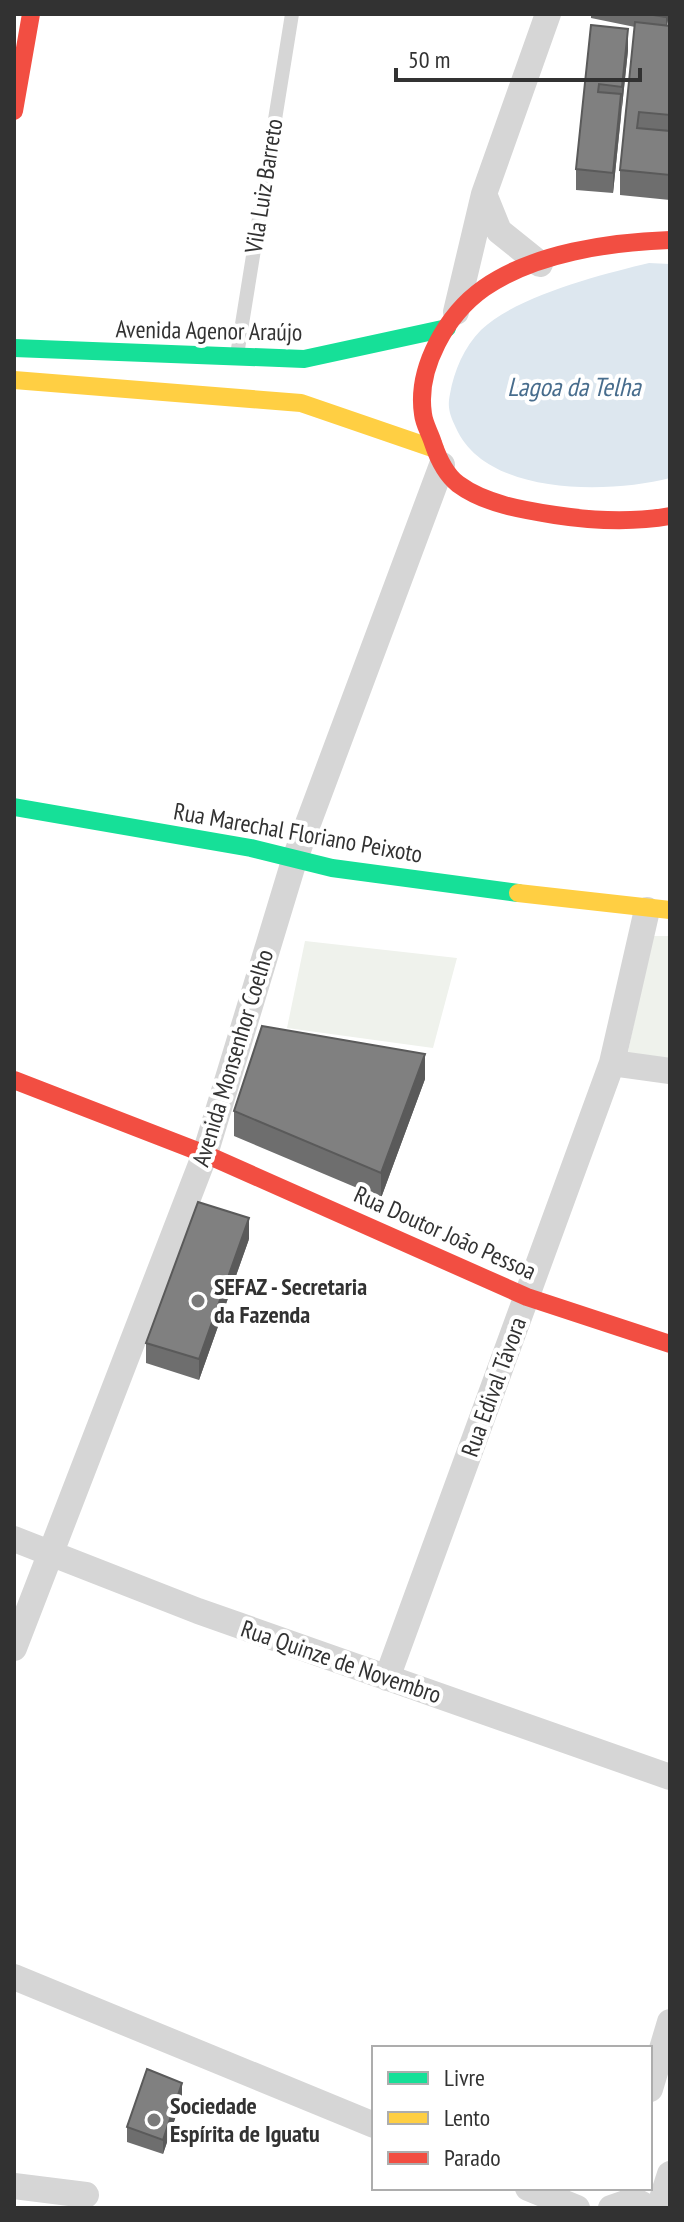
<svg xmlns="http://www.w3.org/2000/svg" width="684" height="2222" viewBox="0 0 684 2222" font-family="'PT Sans Narrow',sans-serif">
  <rect width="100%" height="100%" fill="#fff"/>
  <path fill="#eff2ec" d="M652,936H670V1063L627,1057Z
    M305,941L457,958L433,1048L287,1028Z"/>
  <path fill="#dde7ef" d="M649,263L670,264V478C608,494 486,496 456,428C450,415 447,408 450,394C454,371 464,347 481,330C516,296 603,274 649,263Z"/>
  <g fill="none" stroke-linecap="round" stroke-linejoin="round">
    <path stroke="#d6d6d6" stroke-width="14" d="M237,355L292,14"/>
    <path stroke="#d6d6d6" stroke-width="26" d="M484,194L499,231L540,264
      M456,312L484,194L548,14
      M612,1063L670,1071
      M14,1539L198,1611L670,1777
      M14,1648L205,1154L294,861L442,465
      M387,1678L612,1063L647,910
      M14,1977L374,2125
      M650,2089L670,2022
      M14,2186L86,2195
      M528,2188L577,2208
      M611,2208L634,2200L649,2208
      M659,2208L670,2174"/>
    <path stroke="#16e098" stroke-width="18" d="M14,348L304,359L447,328
      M14,807L251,848L332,868L518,893"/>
    <path stroke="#ffcf43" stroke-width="18" d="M14,380L301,403L435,449
      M518,893L670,910"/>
    <path stroke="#f24e42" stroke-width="18" d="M14,111L31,14
      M670,240C610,242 534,253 484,288C447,314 416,368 423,414C424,424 430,433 433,443C438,458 445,474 458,484C485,504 523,510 555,515C594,521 631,523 670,516
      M14,1080L205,1154L527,1297L670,1344"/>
  </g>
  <path fill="#6e6e6e" d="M591,14H669L667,26H670V200L620,195V170L635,27L591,18Z
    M591,25L628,50L613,193L576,190V169Z
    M425,1079L381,1198L234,1136V1111Z
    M249,1239L199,1380L146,1363V1343Z
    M182,2098L163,2154L127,2142V2127Z"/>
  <path fill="#5a5a5a" d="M666,14H669L666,32Z
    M628,29V50L622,107V87Z
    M621,94V115L613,193V173Z
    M425,1054V1079L381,1198V1173Z
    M249,1218V1239L199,1380V1359Z
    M182,2083V2098L163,2154V2140Z"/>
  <path fill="#808080" stroke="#5a5a5a" stroke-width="2" d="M647,14H666V17Z
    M635,22L670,26V115L639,112L637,128L670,131V175L620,170Z
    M591,25L628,29L622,87L599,84L598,92L621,94L613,173L576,169Z
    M262,1026L425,1054L381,1173L234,1111Z
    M198,1202L249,1218L199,1359L146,1343Z
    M147,2069L182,2083L163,2140L127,2127Z"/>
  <g fill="#7a7a7a" stroke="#fff" stroke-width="3">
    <circle cx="198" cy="1301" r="8"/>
    <circle cx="154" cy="2120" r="8"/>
  </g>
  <g text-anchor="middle" stroke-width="8" stroke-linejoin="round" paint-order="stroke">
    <g font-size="24" fill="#323232" stroke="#fff">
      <text transform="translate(264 186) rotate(-81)" y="8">Vila Luiz Barreto</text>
      <text transform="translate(209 331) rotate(1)" y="8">Avenida Agenor Araújo</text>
      <text transform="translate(298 833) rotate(10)" y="8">Rua Marechal Floriano Peixoto</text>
      <text transform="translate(233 1058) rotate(-73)" y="8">Avenida Monsenhor Coelho</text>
      <text transform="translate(445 1233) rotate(24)" y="8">Rua Doutor João Pessoa</text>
      <text transform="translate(494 1387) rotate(-70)" y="8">Rua Edival Távora</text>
      <text transform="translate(341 1662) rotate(19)" y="8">Rua Quinze de Novembro</text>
    </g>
    <g font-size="24" font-weight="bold" fill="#323232" stroke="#fff" text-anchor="start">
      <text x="214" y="1295">SEFAZ - Secretaria<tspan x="214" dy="28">da Fazenda</tspan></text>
      <text x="170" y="2114">Sociedade<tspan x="170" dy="28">Espírita de Iguatu</tspan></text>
    </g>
    <g font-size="26" font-style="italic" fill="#486d8d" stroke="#fff">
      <text x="574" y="396">Lagoa da Telha</text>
    </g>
  </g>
  <rect width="684" height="2222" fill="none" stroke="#323232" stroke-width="32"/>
  <rect x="372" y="2046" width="280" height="144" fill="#ffffff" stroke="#adadad" stroke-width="2"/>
  <rect x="388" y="2072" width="40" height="12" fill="#16e098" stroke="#adadad" stroke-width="2"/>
  <text x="444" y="2086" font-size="24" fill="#323232">Livre</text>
  <rect x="388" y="2112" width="40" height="12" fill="#ffcf43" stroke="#adadad" stroke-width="2"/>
  <text x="444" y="2126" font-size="24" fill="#323232">Lento</text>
  <rect x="388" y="2152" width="40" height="12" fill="#f24e42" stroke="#adadad" stroke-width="2"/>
  <text x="444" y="2166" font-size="24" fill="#323232">Parado</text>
  <path d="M396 68v12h244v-12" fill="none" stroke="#323232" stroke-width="4"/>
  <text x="408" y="68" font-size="24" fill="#323232" stroke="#ffffff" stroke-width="6" paint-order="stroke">50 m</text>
</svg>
